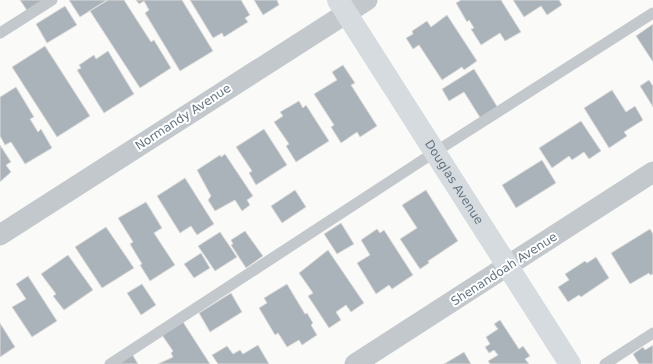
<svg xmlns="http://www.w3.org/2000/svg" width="653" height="364" viewBox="0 0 653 364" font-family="'DejaVu Sans',sans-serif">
  <rect width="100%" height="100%" fill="#fafaf8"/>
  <path fill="#aab3b9" stroke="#dcdcda" d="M20,0H46L28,12Z
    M69,0H107L80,17Z
    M108,0H124L151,42L154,40L171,68L140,88L90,11Z
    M136,0H182L213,51L180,71L145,13L149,10L144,1L139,4Z
    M190,0H241L250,15L245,18L248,22L224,37L222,33L213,38Z
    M254,0H277L279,5L263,15Z
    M461,0H501L521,32L505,41L500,33L481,45L471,29L474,28L469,20L467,22L456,3Z
    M513,0H559L562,5L547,15L541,6L524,17Z
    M65,6L77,25L47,43L36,24Z
    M447,15L477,61L464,70L462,67L442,80L419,45L413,49L406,38L413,34L412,31L427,21L431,27Z
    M653,24V62L636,36Z
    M45,46L90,116L57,137L12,67Z
    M108,51L134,94L104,113L77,70L81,68L79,65L94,55L96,59Z
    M343,65L355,83L351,85L377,126L360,137L357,132L341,143L331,127L334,125L314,94L337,80L332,72Z
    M474,69L498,108L481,119L464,92L449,101L442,89Z
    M649,80L653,86V107L640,86Z
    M16,87L34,117L30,119L38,132L41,129L52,148L25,164L11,142L5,145L0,136V97Z
    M612,90L626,112L635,106L643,120L624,132L627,136L609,148L584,108Z
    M299,101L303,108L306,105L329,141L296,162L286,146L289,144L274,122L283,116L280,112Z
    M581,121L601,151L589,159L584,152L572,160L569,156L552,168L539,148Z
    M264,129L287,165L256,185L249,173L252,171L236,147Z
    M0,145L11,162L6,165L11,172L0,182Z
    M225,154L253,196L247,200L250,205L242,211L235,200L215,211L208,200L211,196L197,170L220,155L221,157Z
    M542,160L556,183L516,208L502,185Z
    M185,178L214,224L197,235L191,226L180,233L157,196Z
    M295,190L306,207L282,223L271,206Z
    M426,190L458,241L428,261L429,263L420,269L400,239L417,228L402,205Z
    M146,202L162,228L154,233L175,265L150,281L140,265L142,264L130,244L133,242L118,218Z
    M341,223L354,244L337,254L324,234Z
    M106,227L134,268L102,288L75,247Z
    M377,229L380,233L384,230L413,275L392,289L389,285L376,294L357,263L370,255L361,240Z
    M650,229L653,234V274L650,275L649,273L630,284L611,253Z
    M245,231L263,256L246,268L231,245L233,244L231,240Z
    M220,232L237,257L215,271L198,246Z
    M328,250L364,303L351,312L346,305L336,312L341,320L329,328L308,296L313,293L299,273Z
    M201,253L210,268L194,278L184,264Z
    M68,255L93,290L64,310L53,296L56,294L41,274Z
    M596,257L609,278L581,297L579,295L568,302L558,287L569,280L565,274L585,261L587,263Z
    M28,276L57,321L32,337L12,307L26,299L16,284Z
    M142,284L156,305L141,315L127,293Z
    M287,284L305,314L307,313L313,323L311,325L317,335L302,345L299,340L287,347L278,333L275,335L259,308L267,303L264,298Z
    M231,293L242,312L210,332L199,313Z
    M500,320L519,349L523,346L530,356L525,359L529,364H490L488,361L498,355L494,350L489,353L485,347L490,344L486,337L498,329L494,324Z
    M183,322L210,364H158L173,357L171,353L173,351L162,335Z
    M0,323L15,347L0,357Z
    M258,345L269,364H218L212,355L227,346L233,354L240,350L243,354Z
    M653,345V364H639L633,354L643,347L645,350Z
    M464,352L471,364H444Z
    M132,354L138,364H119Z"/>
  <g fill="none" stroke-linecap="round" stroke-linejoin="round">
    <path stroke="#c3c8cc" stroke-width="11" d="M0,33L52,0
      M110,364L435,152L653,13
      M605,364L653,333"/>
    <path stroke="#c3c8cc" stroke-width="21" d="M0,235L367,0
      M355,364L653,172"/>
    <path stroke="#d6dbdf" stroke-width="22" id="s1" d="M338,0L570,364"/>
  </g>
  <g text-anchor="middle" stroke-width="4" stroke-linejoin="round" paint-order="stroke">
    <g font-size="12" fill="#657683" stroke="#fff">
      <text transform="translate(183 117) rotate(-33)" y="4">Normandy Avenue</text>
      <text dy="4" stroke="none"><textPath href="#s1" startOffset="216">Douglas Avenue</textPath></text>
      <text transform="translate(504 269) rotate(-33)" y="4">Shenandoah Avenue</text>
    </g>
  </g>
</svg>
